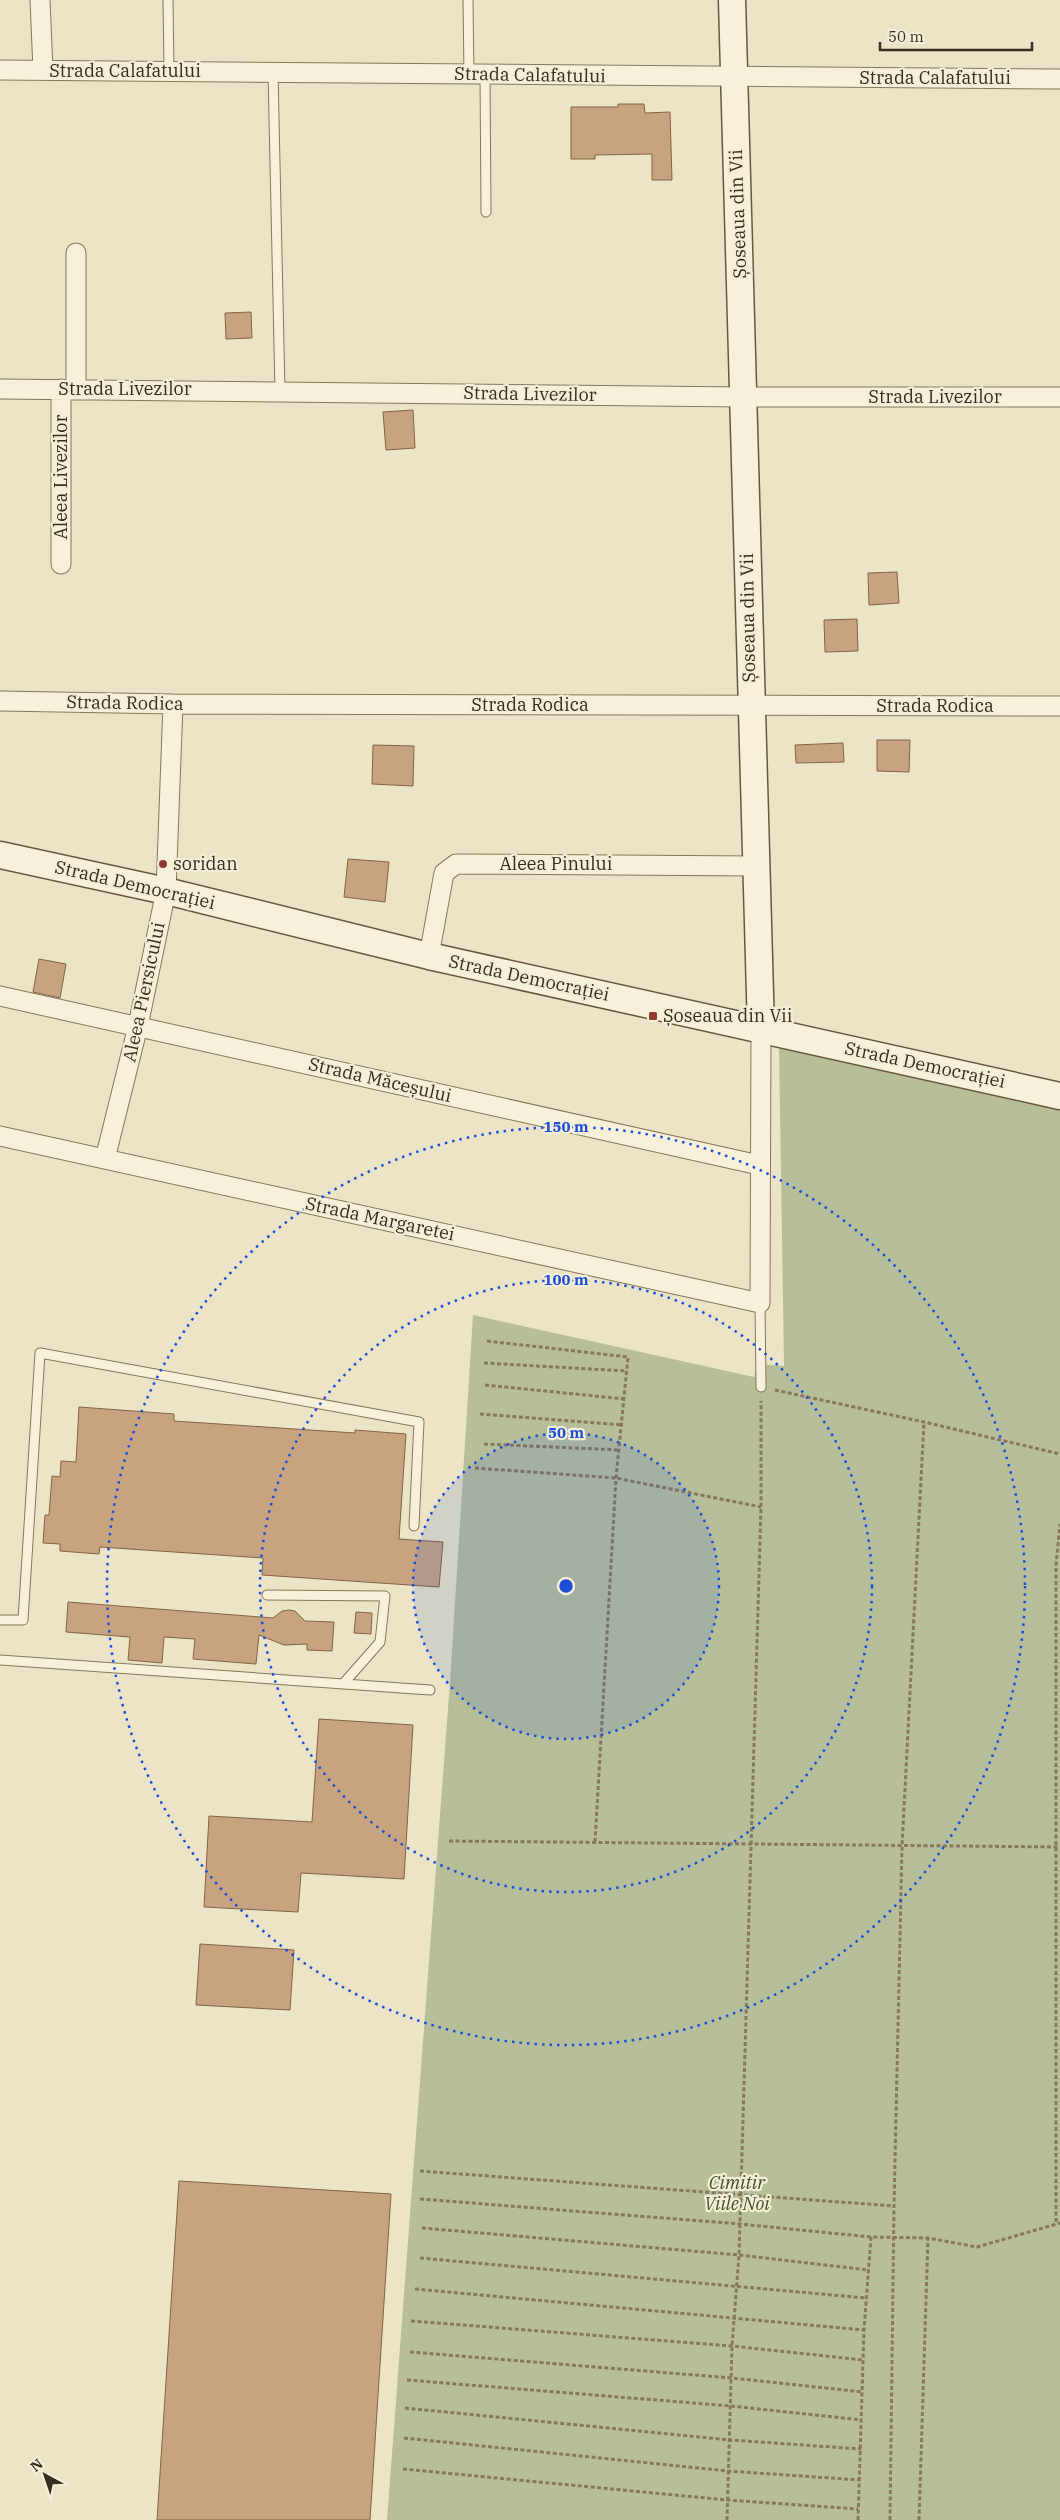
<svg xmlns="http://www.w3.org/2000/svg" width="1060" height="2520" viewBox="0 0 1060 2520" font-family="'IBM Plex Serif',serif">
  <rect width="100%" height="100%" fill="#ebe4c7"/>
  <path fill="#b7bf9a" d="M779,1046L1060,1107V2520H387L450,1682L473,1315L754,1377L760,1364L784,1366Z"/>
  <path fill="#c7a47f" stroke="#836345" d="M618,104H644L645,113L670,112L672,180H652V154L595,155V159H571V107H618Z
    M251,312L252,338L226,339L225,313Z
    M413,410L415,448L386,450L383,412Z
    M897,572L899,603L869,605L868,573Z
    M857,619L858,651L825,652L824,620Z
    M877,740H910L909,772L877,771Z
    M843,743L844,762L796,763L795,745Z
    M373,745L414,746L413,786L372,784Z
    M348,859L389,862L385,902L344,897Z
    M39,959L66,964L60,998L33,992Z
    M79,1407L174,1414V1421L355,1433V1430L406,1434L399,1539L443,1542L439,1587L262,1575L263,1558L100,1547L99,1554L60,1551V1544L43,1543L45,1515H49L52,1476L60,1477L61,1461L76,1462Z
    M68,1602L273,1618L282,1611L289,1610L295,1611L305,1621L334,1622L332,1651L307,1650V1644L284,1645L259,1635L256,1664L193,1659L195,1639L164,1637L162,1663L128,1660L130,1637L66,1632Z
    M356,1612L372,1613L371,1634L354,1633Z
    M319,1719L413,1725L404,1879L301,1873L298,1912L204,1907L209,1816L312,1822Z
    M200,1944L294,1950L290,2010L196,2005Z
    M179,2181L391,2194L370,2520H157Z"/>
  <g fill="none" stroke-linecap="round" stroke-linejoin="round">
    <g stroke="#86775d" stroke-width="11">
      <path id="lane" d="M168,0L169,71
        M468,0L469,74
        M273,72L280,391
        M485,74L486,212
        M760,1303L761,1387
        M267,1595L385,1596L380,1642L343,1684
        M0,1620H23L40,1353L419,1422L414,1526
        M0,1660L430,1690"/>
    </g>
    <g stroke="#86775d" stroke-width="21">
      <path id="street" d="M40,0L43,70
        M0,70L1060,79
        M0,389L742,397H1060
        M61,389V564
        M76,389V253
        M0,701L173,704L1060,706
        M429,956L444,873L456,864L755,866
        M0,996L759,1165
        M0,1136L760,1303L761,1030
        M105,1159L138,1026L166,891L173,704"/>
    </g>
    <g stroke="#685841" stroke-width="29">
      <path id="secondary" d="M732,0L761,1030
        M0,855L166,891L429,956L1060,1096"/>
    </g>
    <path stroke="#86775d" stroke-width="3" stroke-dasharray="4 2.5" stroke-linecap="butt" d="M487,1341L628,1357L616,1478L595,1842
      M484,1363L627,1371
      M485,1385L625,1399
      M775,1390L924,1422L1060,1454
      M480,1414L623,1425
      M484,1444L620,1450
      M475,1468L616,1478L761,1507
      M449,1841L1060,1847
      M420,2171L894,2206
      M420,2199L740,2224L871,2237L928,2238L977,2247L1060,2223
      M1056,2222V1565L1060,1524
      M422,2228L739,2255L869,2270
      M420,2258L866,2298
      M415,2289L864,2330
      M411,2321L732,2346L863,2360
      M410,2352L732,2378L863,2392
      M407,2380L731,2406L862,2420
      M405,2408L730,2440L861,2449
      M404,2438L728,2471L860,2480
      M403,2469L727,2500L858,2509
      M727,2520L732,2346L739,2255L761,1507V1401
      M858,2520L864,2330L871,2237
      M890,2520L894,2206L902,1847L924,1422
      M919,2520L928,2238"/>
    <use href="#lane" stroke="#f7f1da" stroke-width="9"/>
    <use href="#street" stroke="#f7f1da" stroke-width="19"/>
    <use href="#secondary" stroke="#f7f1da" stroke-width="26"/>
  </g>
  <circle cx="566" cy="1586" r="153" fill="#1d4ed8" fill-opacity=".12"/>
  <g fill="none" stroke="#1d4ed8" stroke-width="2.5" stroke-dasharray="2.5 5">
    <circle cx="566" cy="1586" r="153"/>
    <circle cx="566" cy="1586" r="306"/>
    <circle cx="566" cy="1586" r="459"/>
  </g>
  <g fill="#913a32" stroke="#f3eed6" stroke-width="2">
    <circle cx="163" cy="864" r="5"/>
    <rect x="648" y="1011" width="10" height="10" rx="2.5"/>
  </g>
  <g text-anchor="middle" stroke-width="4.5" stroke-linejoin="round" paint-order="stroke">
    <g font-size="18" fill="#372d20" stroke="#f3eed6">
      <text x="125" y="77">Strada Calafatului</text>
      <text transform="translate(530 75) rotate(1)" y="6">Strada Calafatului</text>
      <text x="935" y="84">Strada Calafatului</text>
      <text transform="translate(738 214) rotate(-92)" y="6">Șoseaua din Vii</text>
      <text x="125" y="395">Strada Livezilor</text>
      <text transform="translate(530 394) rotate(1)" y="6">Strada Livezilor</text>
      <text x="935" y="403">Strada Livezilor</text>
      <text transform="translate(61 477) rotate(-90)" y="6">Aleea Livezilor</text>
      <text transform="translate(748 618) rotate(-91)" y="6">Șoseaua din Vii</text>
      <text transform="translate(125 703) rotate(1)" y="6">Strada Rodica</text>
      <text x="530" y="711">Strada Rodica</text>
      <text x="935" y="712">Strada Rodica</text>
      <text x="556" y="870">Aleea Pinului</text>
      <text transform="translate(135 885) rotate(13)" y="6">Strada Democrației</text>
      <text transform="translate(529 978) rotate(12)" y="6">Strada Democrației</text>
      <text transform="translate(144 992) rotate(-78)" y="6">Aleea Piersicului</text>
      <text transform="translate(925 1065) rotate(12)" y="6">Strada Democrației</text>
      <text transform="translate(380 1080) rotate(13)" y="6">Strada Măceșului</text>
      <text transform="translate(380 1219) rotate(12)" y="6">Strada Margaretei</text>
    </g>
    <g font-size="18" fill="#372d20" stroke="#f3eed6" text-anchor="start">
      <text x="173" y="870">soridan</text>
      <text x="663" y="1022">Șoseaua din Vii</text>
    </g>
    <g font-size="18" font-style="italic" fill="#445228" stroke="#f3eed6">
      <text x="737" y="2189">Cimitir<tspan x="737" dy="21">Viile Noi</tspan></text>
    </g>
  </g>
  <circle cx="566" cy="1586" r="8" fill="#1d4ed8" stroke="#f3eed6" stroke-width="2.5"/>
  <g font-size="15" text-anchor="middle" font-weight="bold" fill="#1d4ed8" stroke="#f3eed6" stroke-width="4.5" stroke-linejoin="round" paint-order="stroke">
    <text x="566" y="1132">150 m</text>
    <text x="566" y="1285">100 m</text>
    <text x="566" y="1438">50 m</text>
  </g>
  <g transform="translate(45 2475) rotate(320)" stroke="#f3eed6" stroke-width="4" paint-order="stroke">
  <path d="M0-4L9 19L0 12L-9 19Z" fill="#372d20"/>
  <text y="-8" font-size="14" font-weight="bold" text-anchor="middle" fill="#372d20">N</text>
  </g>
  <path d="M880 42v8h152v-8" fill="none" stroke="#372d20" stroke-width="2.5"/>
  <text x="888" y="42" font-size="15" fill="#372d20" stroke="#f3eed6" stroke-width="4" paint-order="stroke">50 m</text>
</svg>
